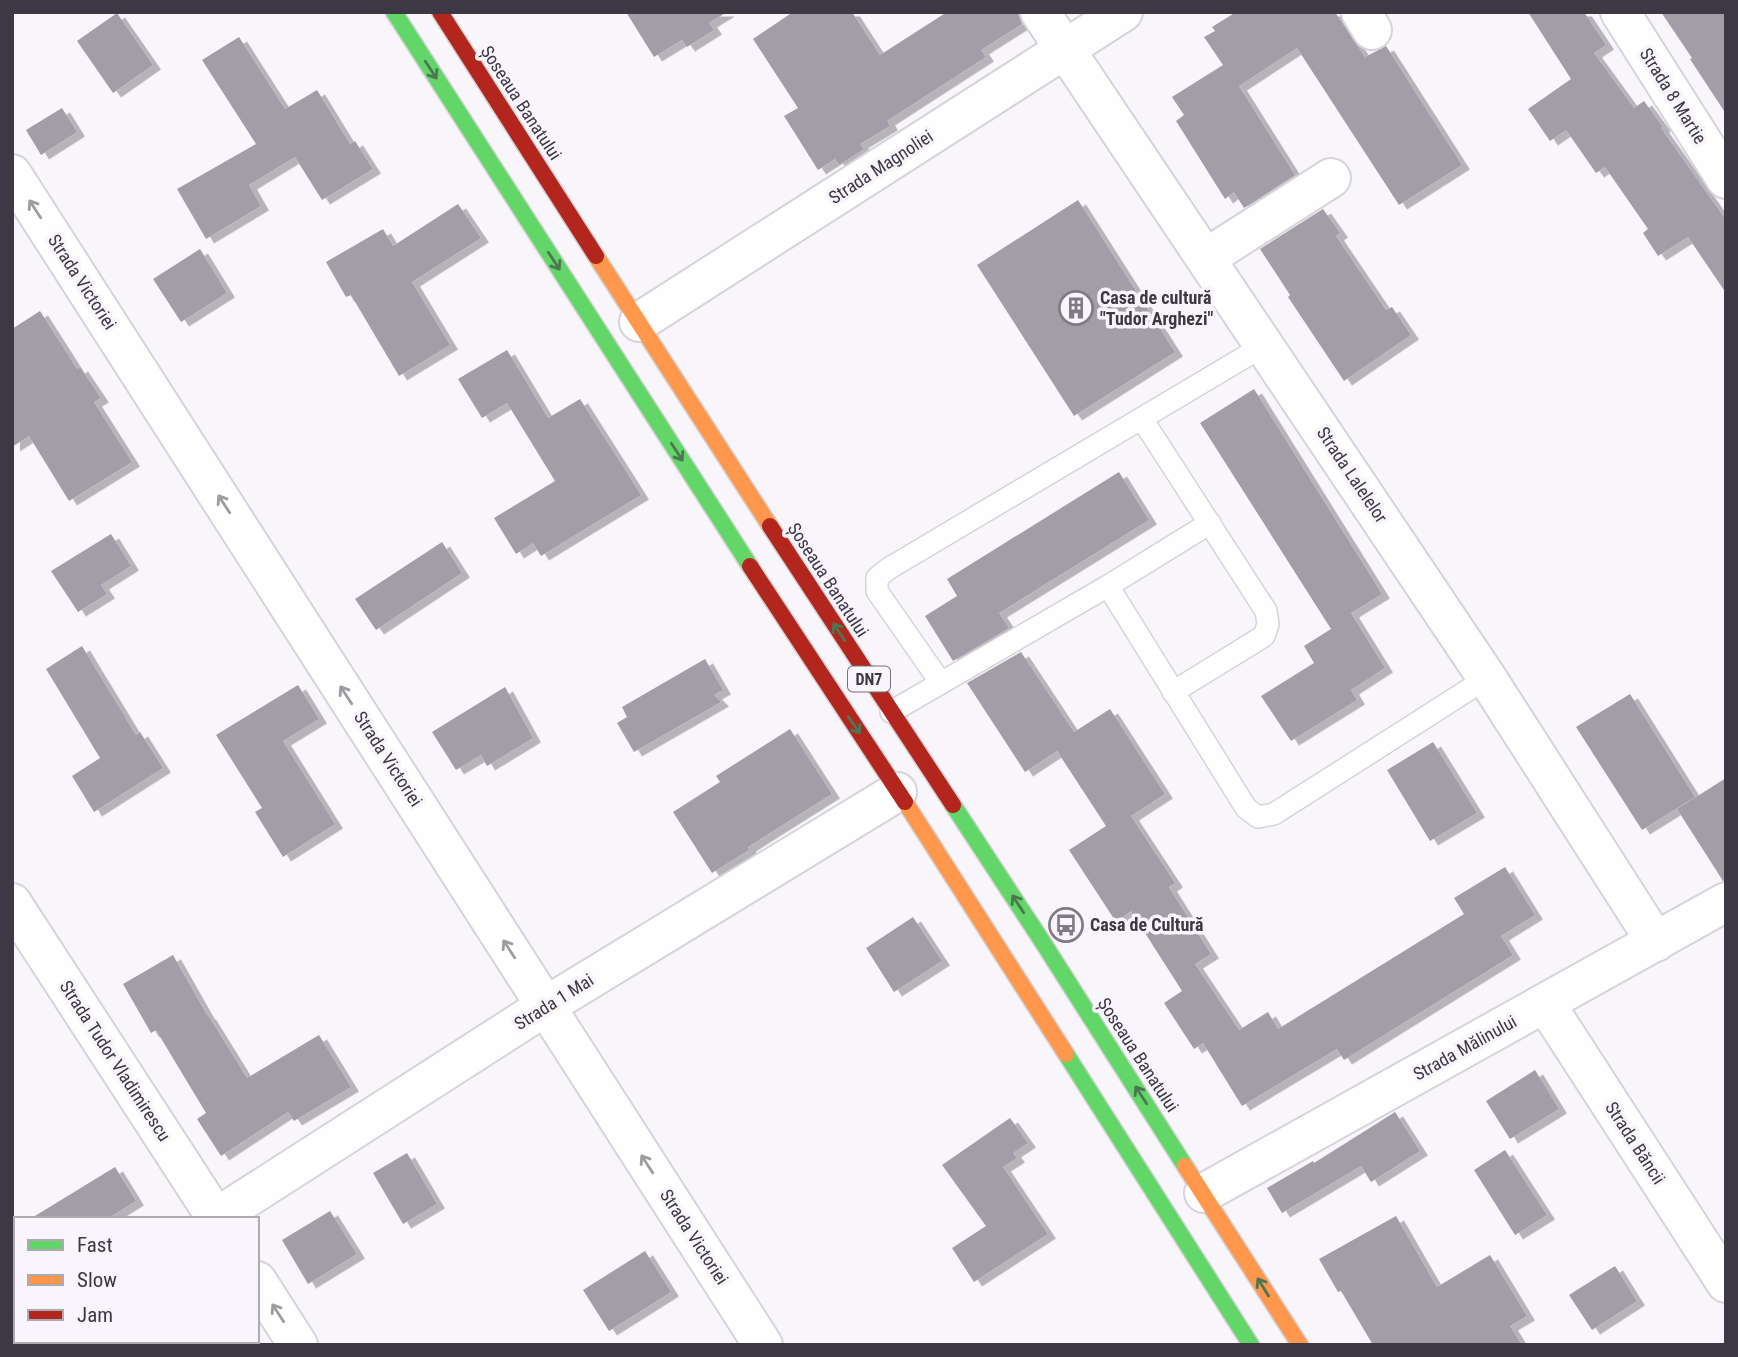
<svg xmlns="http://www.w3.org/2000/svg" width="1738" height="1357" viewBox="0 0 1738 1357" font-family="'Roboto Condensed',sans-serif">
  <defs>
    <filter id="shadow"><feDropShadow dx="8" dy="4.5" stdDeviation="0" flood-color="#0004"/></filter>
  </defs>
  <rect width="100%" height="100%" fill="#f8f6fb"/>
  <path fill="#a39da8" filter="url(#shadow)" d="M626,12H727L709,23L714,30L687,47L682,40L654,57Z
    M793,12H852L880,55L947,12H1018L1022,24L981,50L986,57L887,121L890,126L860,144L864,149L839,165L835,159L818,170L784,116L798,108L753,39Z
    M1236,12H1335L1365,57L1386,46L1462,165L1399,205L1297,48L1239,86L1295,175L1244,208L1234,192L1225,199L1176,121L1184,115L1172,97L1223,65L1204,37L1215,31L1212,27Z
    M1528,12H1584L1606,45L1594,53L1634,108L1644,101L1663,127L1661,128L1726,220V293L1688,237L1658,256L1643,233L1648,229L1605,167L1596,173L1566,130L1550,141L1528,109L1571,79Z
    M1661,12H1726V114L1690,59L1692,58Z
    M117,13L153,65L113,93L77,41Z
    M239,37L285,109L317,90L350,144L355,141L373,169L322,200L295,157L249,185L261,206L206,239L177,189L256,144L202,60Z
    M62,108L77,132L41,155L26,130Z
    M1078,200L1175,352L1074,416L977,265Z
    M458,204L481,238L412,282L450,345L399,376L351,295L346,297L326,262L383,229L393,246Z
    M1323,209L1340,233L1336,236L1386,310L1392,307L1411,335L1344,381L1288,297L1290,295L1260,249Z
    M200,249L227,293L181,322L153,279Z
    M40,311L77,369L80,367L101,398L94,402L132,462L69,501L29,436L12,447V329Z
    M507,350L548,418L580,399L641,495L541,556L533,543L516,554L494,518L555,481L507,403L482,418L458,379Z
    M1254,389L1382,594L1351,613L1385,668L1351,690L1357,700L1291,741L1261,696L1314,663L1304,646L1331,629L1200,423Z
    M1119,472L1149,520L999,613L1009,628L953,661L925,616L957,596L947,579Z
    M111,534L131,566L101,585L107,594L78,612L51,571Z
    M442,542L462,573L376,630L355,599Z
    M82,646L136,735L140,732L163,768L94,812L72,776L100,758L46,669Z
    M1021,652L1074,732L1110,709L1165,794L1131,816L1175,883L1169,887L1211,954L1195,964L1239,1030L1268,1012L1278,1029L1464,914L1454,898L1505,867L1535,915L1501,936L1513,955L1344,1060L1337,1049L1242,1106L1203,1043L1194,1049L1164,1003L1182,991L1131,911L1116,922L1069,850L1106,826L1057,751L1025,772L967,683Z
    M705,659L723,690L714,695L721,702L634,752L617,723L627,717L622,707Z
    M298,685L319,719L283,741L335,824L283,857L255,812L262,808L216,735Z
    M505,687L533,738L487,766L481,755L456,770L432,732Z
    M1630,694L1695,797L1642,830L1576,727Z
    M790,729L832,794L748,847L749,850L712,873L673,812L720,782L716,776Z
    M1433,742L1477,813L1430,841L1387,770Z
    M1726,778V880L1723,881L1677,809Z
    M913,917L942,961L894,992L866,948Z
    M173,955L207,1015H208L247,1078L319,1035L351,1087L294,1121L288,1112L221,1156L197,1119L206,1113L156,1030L151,1033L123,984Z
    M1535,1070L1559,1109L1510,1139L1486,1101Z
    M1395,1112L1420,1151L1371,1182L1361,1166L1282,1213L1267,1188L1313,1161L1314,1163Z
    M1010,1118L1028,1143L1013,1153L1017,1158L1003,1167L1048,1234L974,1282L952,1248L986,1226L942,1165Z
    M1505,1150L1547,1215L1515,1235L1474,1170Z
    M407,1153L437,1204L403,1224L373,1173Z
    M115,1167L136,1201L107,1219H30Z
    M330,1211L357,1254L308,1284L282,1240Z
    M1396,1216L1437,1287L1490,1255L1527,1316L1510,1326L1522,1345H1373L1341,1291L1338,1292L1319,1259Z
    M645,1251L671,1292L609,1331L583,1290Z
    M1615,1266L1637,1301L1592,1330L1569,1295Z"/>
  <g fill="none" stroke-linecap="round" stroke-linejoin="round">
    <g stroke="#d6d3da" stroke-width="24">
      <path id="lane" d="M1142,419L1266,611L1268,624L1264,636L1173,692
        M1108,586L1246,808L1258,817L1274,814L1487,678
        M941,683L877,591V578L888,569L1265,345
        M891,712L1108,586L1210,523"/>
    </g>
    <g stroke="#d6d3da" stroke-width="42">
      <path id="street" d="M1040,12L1487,678L1656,942
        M1361,12L1372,30
        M1620,12L1726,179
        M12,174L763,1345
        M1206,258L1331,178
        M639,322L1123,12
        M12,903L217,1219
        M1545,1003L1726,1283
        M1204,1193L1726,902
        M214,1219L546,1006L897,792
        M257,1281L298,1345
        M25,1345L30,1341"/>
    </g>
    <g stroke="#d2d0d4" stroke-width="19">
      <path id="fast" d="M394,12L750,566
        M953,805L1042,941L1185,1166
        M1066,1054L1251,1345"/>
    </g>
    <g stroke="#d2d0d4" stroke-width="19">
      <path id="slow" d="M596,256L770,526
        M905,802L1066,1054
        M1185,1166L1300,1345"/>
    </g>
    <g stroke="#d2d0d4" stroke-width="19">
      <path id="jam" d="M440,12L596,256
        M770,526L953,805
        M750,566L905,802"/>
    </g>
    <use href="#lane" stroke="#fefefe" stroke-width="21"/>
    <use href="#street" stroke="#fefefe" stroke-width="38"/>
    <use href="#fast" stroke="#63d668" stroke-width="16"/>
    <use href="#slow" stroke="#ff974d" stroke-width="16"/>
    <use href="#jam" stroke="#b3261e" stroke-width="16"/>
  </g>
  <defs><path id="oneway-shaft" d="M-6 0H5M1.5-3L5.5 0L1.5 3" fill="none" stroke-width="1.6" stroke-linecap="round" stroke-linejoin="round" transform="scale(1.75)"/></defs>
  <g stroke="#4d7752">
    <use href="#oneway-shaft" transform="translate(431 70) rotate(57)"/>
    <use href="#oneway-shaft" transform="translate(554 261) rotate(57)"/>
    <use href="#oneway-shaft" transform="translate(677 452) rotate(57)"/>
    <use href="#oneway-shaft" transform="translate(839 632) rotate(-123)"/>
    <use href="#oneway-shaft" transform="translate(854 725) rotate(56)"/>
    <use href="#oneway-shaft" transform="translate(1018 904) rotate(-123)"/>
    <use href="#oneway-shaft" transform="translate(1141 1095) rotate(-123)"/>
    <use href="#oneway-shaft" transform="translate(1263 1287) rotate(-122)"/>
  </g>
  <g stroke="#9e9ba1">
    <use href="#oneway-shaft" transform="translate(35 209) rotate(-123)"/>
    <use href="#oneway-shaft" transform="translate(224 504) rotate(-123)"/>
    <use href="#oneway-shaft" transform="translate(346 695) rotate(-123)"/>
    <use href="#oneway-shaft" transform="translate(509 949) rotate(-123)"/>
    <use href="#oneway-shaft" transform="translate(647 1164) rotate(-123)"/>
    <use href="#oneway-shaft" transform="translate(278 1313) rotate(-123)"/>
  </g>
  <defs>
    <g id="building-ring" transform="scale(1.75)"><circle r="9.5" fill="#f8f5fc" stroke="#7f7a84" stroke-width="1.5"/><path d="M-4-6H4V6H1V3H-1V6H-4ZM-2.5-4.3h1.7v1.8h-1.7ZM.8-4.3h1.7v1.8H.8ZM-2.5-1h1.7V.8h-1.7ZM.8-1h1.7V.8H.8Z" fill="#7f7a84"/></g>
    <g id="bus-ring" transform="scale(1.75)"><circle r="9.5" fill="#f8f5fc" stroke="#7f7a84" stroke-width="1.5"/><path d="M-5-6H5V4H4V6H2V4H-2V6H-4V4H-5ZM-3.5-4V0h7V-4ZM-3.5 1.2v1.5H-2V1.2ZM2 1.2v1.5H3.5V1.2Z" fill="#7f7a84"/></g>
  </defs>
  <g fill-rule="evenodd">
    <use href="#building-ring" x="1076" y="308"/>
    <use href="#bus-ring" x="1066" y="925"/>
  </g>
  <g text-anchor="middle" stroke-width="7" stroke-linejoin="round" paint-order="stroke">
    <rect fill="#f8f5fc" stroke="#76717b" stroke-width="2" x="848" y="666.5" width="42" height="25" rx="5"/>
    <g font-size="16" font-weight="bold" fill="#3e3844">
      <text x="869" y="685">DN7</text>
    </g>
    <g font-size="18" fill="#3e3844" stroke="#f8f5fc">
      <text transform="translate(1673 96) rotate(58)" y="6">Strada 8 Martie</text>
      <text transform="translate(521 103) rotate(57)" y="6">Șoseaua Banatului</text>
      <text transform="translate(881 167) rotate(-33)" y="6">Strada Magnoliei</text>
      <text transform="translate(82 282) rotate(57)" y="6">Strada Victoriei</text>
      <text transform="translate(1352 475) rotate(56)" y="6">Strada Lalelelor</text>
      <text transform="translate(828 580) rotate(57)" y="6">Șoseaua Banatului</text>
      <text transform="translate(388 759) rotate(57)" y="6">Strada Victoriei</text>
      <text transform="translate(554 1002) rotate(-32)" y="6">Strada 1 Mai</text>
      <text transform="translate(1465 1048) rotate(-29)" y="6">Strada Mălinului</text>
      <text transform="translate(1138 1055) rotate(57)" y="6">Șoseaua Banatului</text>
      <text transform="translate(115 1061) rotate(57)" y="6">Strada Tudor Vladimirescu</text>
      <text transform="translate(1635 1143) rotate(57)" y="6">Strada Băncii</text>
      <text transform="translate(694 1237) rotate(57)" y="6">Strada Victoriei</text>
    </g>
    <g font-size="18" font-weight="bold" fill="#3e3844" stroke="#f8f5fc" text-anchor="start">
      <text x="1100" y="304">Casa de cultură<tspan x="1100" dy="21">"Tudor Arghezi"</tspan></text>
      <text x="1090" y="931">Casa de Cultură</text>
    </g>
  </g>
  <rect width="1738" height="1357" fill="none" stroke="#3e3844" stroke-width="28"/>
  <rect x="14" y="1217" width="245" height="126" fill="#f8f5fc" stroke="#aea9b2" stroke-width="2"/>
  <rect x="28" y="1240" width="35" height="10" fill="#63d668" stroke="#aea9b2" stroke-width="2"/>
  <text x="77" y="1252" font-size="21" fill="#3e3844">Fast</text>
  <rect x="28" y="1275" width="35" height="10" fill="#ff974d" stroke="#aea9b2" stroke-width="2"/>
  <text x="77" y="1287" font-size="21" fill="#3e3844">Slow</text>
  <rect x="28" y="1310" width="35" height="10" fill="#b3261e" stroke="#aea9b2" stroke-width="2"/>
  <text x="77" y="1322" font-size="21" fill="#3e3844">Jam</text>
</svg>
